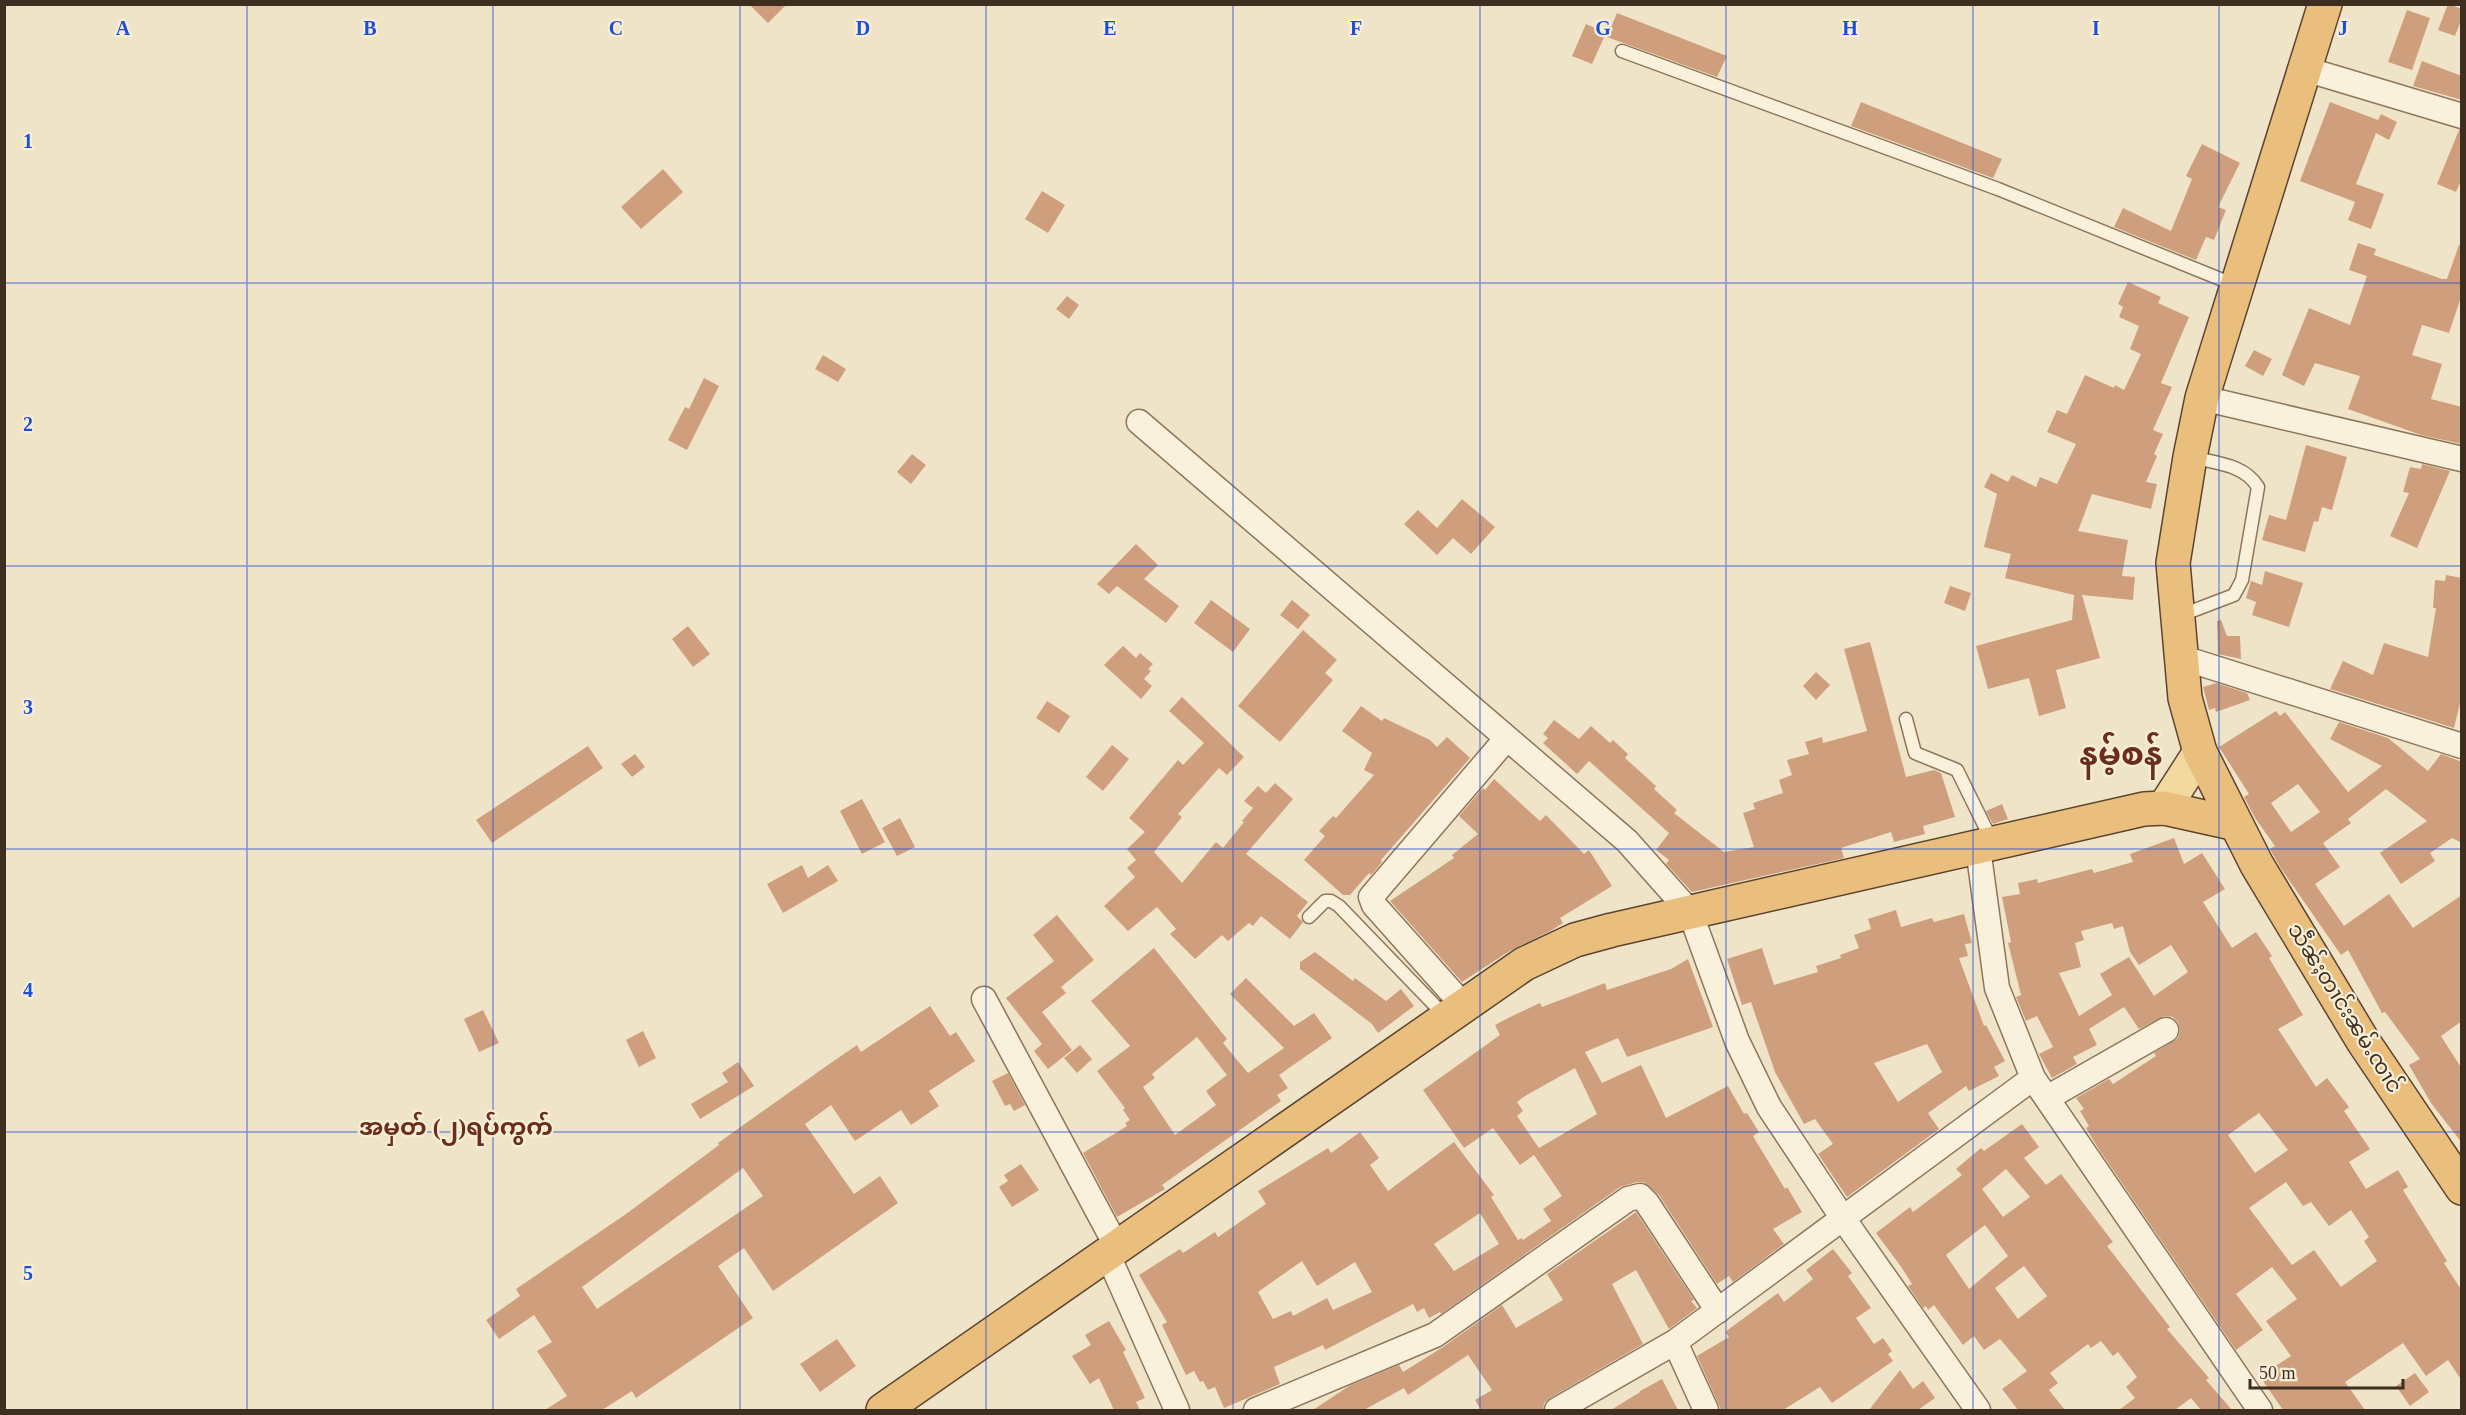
<svg xmlns="http://www.w3.org/2000/svg" width="2466" height="1415" viewBox="0 0 2466 1415" font-family="'Times New Roman','Noto Sans Myanmar',serif">
  <rect width="100%" height="100%" fill="#f0e4c8"/>
  <path fill="#cf9f7d" fill-rule="evenodd" d="M749,4H787L768,23Z
    M2448,4L2462,9V18L2455,36L2438,30Z
    M2407,10L2430,18L2412,70L2388,62Z
    M1617,13L1727,56L1717,77L1607,37Z
    M1586,24L1606,33L1592,64L1572,56Z
    M2422,61L2462,76V100L2413,86Z
    M1861,102L2002,159L1993,178L1851,126Z
    M2330,102L2378,120L2381,114L2397,122L2389,140L2376,133L2356,184L2384,194L2371,229L2348,220L2355,202L2300,181Z
    M2459,130H2462V178L2456,192L2437,184Z
    M2202,144L2240,163L2218,207L2226,210L2214,240L2206,237L2196,260L2114,227L2123,208L2171,231L2192,179L2186,176Z
    M663,169L683,192L641,229L621,207Z
    M1042,191L1065,205L1048,233L1025,219Z
    M2358,243L2376,249L2374,255L2442,279H2447L2459,245H2462V294L2449,333L2422,325L2412,355L2442,364L2431,399L2462,407V444L2421,435L2348,409L2360,376L2315,363L2304,386L2282,375L2309,308L2350,325L2367,276L2349,270Z
    M2128,282L2161,297L2158,303L2189,317L2161,383L2172,387L2153,430L2163,434L2154,454L2157,456L2146,482L2157,484L2151,509L2092,494L2078,531L2128,540L2122,576L2135,577L2133,600L2082,595L2100,658L2056,670L2066,708L2039,716L2029,678L1988,689L1976,646L2072,620L2074,595L2005,578L2011,554L1984,547L1997,494L1984,487L1991,473L2008,482L2012,475L2036,487L2040,477L2057,484L2076,444L2047,432L2057,410L2067,414L2085,375L2114,388L2115,385L2124,390L2141,354L2130,349L2139,326L2119,317L2123,307L2118,304Z
    M1067,296L1079,305L1069,319L1056,309Z
    M2254,350L2272,359L2263,376L2245,366Z
    M823,355L846,369L838,382L815,369Z
    M704,378L719,386L687,450L668,440L685,407L689,409Z
    M2306,445L2347,457L2332,510L2322,507L2318,522L2314,521L2305,552L2262,540L2269,515L2286,520Z
    M912,454L926,465L911,484L897,472Z
    M2422,464L2450,471L2417,548L2390,536L2409,493L2403,492L2410,467L2421,469Z
    M1462,499L1495,527L1471,554L1453,538L1437,555L1404,524L1418,510L1437,528Z
    M1136,544L1158,565L1144,579L1179,606L1166,623L1117,586L1109,594L1097,584Z
    M2265,571L2303,583L2289,627L2252,615L2256,602L2246,598L2251,581L2262,585Z
    M2446,575L2462,578V695L2454,728L2330,689L2343,661L2373,675L2384,643L2428,657L2436,608H2433L2435,580L2445,581Z
    M1950,586L1971,593L1965,611L1944,603Z
    M1211,600L1250,629L1233,652L1194,623Z
    M1292,600L1310,615L1298,629L1280,615Z
    M2221,620L2227,636H2240L2241,659L2218,654L2217,621Z
    M688,626L710,654L693,667L672,639Z
    M1303,630L1337,660L1325,673L1333,680L1280,742L1238,706Z
    M1870,642L1906,777L1934,770L1941,773L1955,817L1923,826L1925,834L1894,842L1891,832L1841,848L1844,858L1692,892L1666,864L1669,860L1656,850L1669,833L1589,761L1577,774L1543,743L1548,738L1543,734L1554,720L1579,739L1591,726L1610,743L1613,740L1628,754L1625,758L1656,786L1654,789L1677,810L1674,813L1724,852L1754,847L1743,813L1755,809L1753,803L1783,793L1779,780L1792,775L1787,760L1809,754L1805,742L1822,737L1823,743L1867,731L1844,649Z
    M1123,646L1136,658L1140,653L1153,664L1148,669L1151,671L1144,679L1152,686L1141,699L1104,665Z
    M1816,672L1830,685L1816,700L1803,686Z
    M2216,683L2247,693L2250,700L2216,712L2215,708L2209,710L2203,687Z
    M1182,697L1244,757L1227,775L1219,768L1178,814L1182,817L1154,852L1182,883L1216,842L1223,848L1244,822L1242,821L1253,808L1244,801L1258,786L1266,793L1275,783L1293,799L1246,854L1308,902L1297,916L1303,922L1290,939L1261,916L1253,926L1249,923L1228,941L1222,935L1195,959L1170,934L1176,929L1157,907L1128,931L1104,906L1135,877L1127,868L1136,860L1127,849L1145,832L1129,818L1178,760L1183,765L1204,743L1169,711Z
    M1047,701L1070,716L1059,733L1036,718Z
    M1361,706L1382,721L1384,718L1430,740L1437,747L1447,737L1470,758L1381,860L1382,862L1371,875L1369,873L1350,895H1343L1304,860L1325,836L1319,831L1333,816L1336,818L1374,775L1364,770L1372,753L1342,731Z
    M2276,711L2280,716L2285,712L2348,792L2382,766L2330,739L2339,722L2388,738L2428,771L2441,754L2462,762V843L2452,838L2430,853L2435,861L2401,884L2380,853L2427,821L2386,789L2348,819L2351,823L2323,843L2340,867L2315,884L2344,926L2389,894L2413,928L2462,895V1021L2441,1036L2462,1069V1143L2431,1103L2409,1065L2420,1059L2385,1012L2382,1013L2348,950L2341,955L2280,867L2270,849L2275,846L2255,818L2244,797L2249,794L2219,747ZM2298,784L2320,812L2291,832L2271,803Z
    M1112,745L1129,759L1103,791L1086,777Z
    M588,746L603,768L492,843L476,820Z
    M635,754L645,767L632,777L621,764Z
    M1494,779L1540,821L1546,815L1584,854L1589,850L1612,886L1560,918L1563,923L1552,930L1508,952L1462,982L1390,901L1454,858L1452,855L1478,834L1459,816L1483,788L1485,790Z
    M862,799L885,842L862,854L840,811Z
    M2002,804L2008,819L1993,824L1986,811Z
    M900,818L915,847L897,856L882,828Z
    M2174,838L2184,864L2202,853L2225,889L2203,902L2232,948L2256,932L2272,956L2269,958L2303,1015L2278,1029L2316,1087L2327,1078L2349,1107L2344,1111L2370,1149L2349,1162L2366,1189L2398,1170L2408,1187L2403,1190L2447,1261L2444,1263L2462,1291V1381L2448,1360L2426,1376L2403,1343L2345,1382L2365,1410H2283L2263,1381L2269,1377L2266,1372L2291,1356L2266,1321L2297,1299L2272,1267L2236,1294L2263,1330L2236,1350L2098,1148L2086,1128L2089,1126L2080,1111L2084,1109L2076,1098L2109,1079L2113,1084L2156,1056L2154,1053L2178,1038L2180,1031L2178,1022L2173,1017L2165,1016L2139,1029L2124,1007L2089,1029L2097,1045L2073,1057L2077,1064L2052,1078L2039,1054L2053,1047L2037,1016L2026,1021L2016,997L2021,995L2008,943L2011,942L2002,897L2020,894L2018,883L2037,879L2038,883L2092,869L2094,873L2133,862L2130,854ZM2112,923L2114,929L2123,926L2130,952L2139,965L2171,945L2188,972L2154,996L2129,957L2100,974L2112,995L2079,1016L2059,973L2081,967L2075,943L2084,940L2081,931ZM2259,1113L2288,1150L2255,1173L2228,1135ZM2286,1182L2303,1206L2311,1202L2329,1226L2351,1210L2369,1237L2364,1241L2377,1261L2341,1287L2314,1250L2292,1265L2249,1208Z
    M802,865L808,878L828,865L838,881L783,913L767,884Z
    M1896,910L1901,927L1932,918L1934,922L1964,914L1972,943L1965,944L1968,956L1959,958L1984,1026L1986,1025L2005,1061L1994,1067L1999,1076L1969,1091L1966,1086L1928,1113L1939,1129L1847,1197L1818,1154L1833,1144L1815,1119L1804,1124L1775,1072L1751,1002L1742,1005L1727,959L1762,948L1774,985L1818,972L1816,966L1841,958L1840,955L1859,948L1854,935L1871,929L1868,919ZM1927,1044L1942,1072L1898,1102L1874,1063Z
    M1057,915L1094,960L1061,987L1066,993L1042,1012L1072,1050L1048,1069L1034,1051L1042,1044L1006,998L1054,961L1033,935Z
    M1154,948L1227,1039L1223,1043L1248,1073L1284,1048L1230,994L1246,978L1294,1026L1314,1013L1332,1038L1279,1075L1288,1088L1277,1095L1281,1101L1162,1185L1165,1189L1117,1217L1083,1153L1127,1126L1125,1123L1130,1120L1123,1110L1125,1108L1097,1071L1130,1046L1091,1001ZM1197,1037L1227,1075L1206,1091L1216,1105L1175,1135L1143,1087L1155,1078L1152,1074Z
    M1315,952L1353,981L1355,978L1386,1001L1401,989L1414,1006L1378,1033L1372,1024L1300,969V962Z
    M1688,959L1713,1027L1627,1057L1618,1038L1585,1052L1602,1083L1641,1065L1666,1118L1728,1086L1744,1114L1747,1113L1759,1132L1753,1136L1785,1189L1787,1187L1802,1212L1773,1229L1784,1244L1733,1282L1729,1276L1717,1284L1659,1195L1644,1182H1637L1620,1187L1441,1314L1440,1312L1429,1318L1424,1308L1417,1312L1413,1304L1325,1350L1323,1345L1274,1367L1280,1384L1224,1408L1215,1387L1208,1390L1203,1381L1200,1382L1194,1371L1186,1375L1162,1325L1167,1322L1139,1275L1180,1249L1183,1253L1215,1232L1218,1237L1266,1204L1258,1191L1328,1148L1331,1153L1360,1132L1379,1158L1370,1165L1388,1191L1454,1142L1494,1195L1491,1197L1518,1240L1522,1238L1523,1240L1551,1221L1543,1209L1562,1196L1534,1155L1520,1165L1493,1128L1464,1148L1423,1090L1500,1035L1495,1025L1510,1017L1540,1003L1542,1007L1605,983L1607,990L1671,969ZM1575,1068L1597,1114L1539,1148L1517,1116L1523,1111L1517,1102L1525,1096ZM1480,1213L1499,1244L1454,1271L1434,1244ZM1302,1261L1317,1286L1355,1262L1372,1292L1333,1310L1327,1298L1293,1316L1291,1311L1273,1319L1258,1292Z
    M930,1006L950,1036L956,1032L975,1061L929,1091L939,1106L911,1125L901,1110L855,1141L831,1105L805,1124L854,1194L880,1176L898,1203L773,1291L744,1248L718,1266L753,1318L636,1398L632,1391L602,1410H545L567,1396L537,1351L552,1342L534,1315L499,1339L486,1320L520,1296L516,1289L626,1214L719,1145L718,1143L825,1067L857,1045L861,1052ZM743,1168L763,1196L597,1309L582,1287Z
    M483,1010L499,1043L479,1052L464,1019Z
    M643,1031L656,1058L639,1067L626,1040Z
    M1080,1045L1092,1059L1077,1073L1064,1058Z
    M738,1062L754,1086L700,1119L691,1104L728,1082L722,1073Z
    M1008,1073L1025,1105L1014,1111L1010,1104L1005,1106L992,1081Z
    M2022,1124L2039,1147L2024,1158L2046,1185L2061,1174L2113,1242L2107,1246L2170,1327L2167,1329L2209,1378L2206,1380L2232,1410H2201L2191,1398L2175,1410H2119L2135,1398L2126,1387L2137,1377L2118,1352L2113,1356L2101,1341L2091,1348L2088,1344L2050,1373L2058,1383L2049,1390L2065,1410H2018L2002,1389L2027,1371L2000,1339L1984,1350L1974,1336L1963,1345L1934,1305L1928,1310L1926,1306L1923,1308L1908,1286L1912,1284L1902,1268L1876,1233L1910,1207L1913,1212L1962,1175L1956,1169L1981,1148L1984,1151ZM2006,1169L2030,1197L2003,1217L1982,1189ZM1985,1225L2008,1256L1969,1289L1946,1255ZM2024,1266L2047,1296L2018,1319L1995,1288Z
    M1021,1164L1039,1190L1012,1207L999,1187L1008,1181L1004,1175Z
    M1636,1212L1694,1300L1691,1301L1697,1308L1669,1329L1636,1270L1612,1284L1643,1344L1550,1398L1544,1403L1543,1410H1481L1475,1400L1492,1390L1468,1355L1408,1395L1404,1388L1364,1410H1313L1349,1386L1399,1365L1403,1372L1443,1347L1502,1305L1516,1328L1563,1300L1547,1274Z
    M1833,1249L1852,1273L1848,1276L1871,1308L1856,1318L1874,1344L1883,1338L1892,1351L1888,1354L1893,1361L1832,1403L1820,1387L1783,1410H1721L1697,1356L1729,1337L1725,1332L1778,1293L1784,1302L1813,1279L1806,1270Z
    M1109,1321L1126,1350L1123,1352L1145,1398L1136,1402L1140,1410H1114L1099,1378L1090,1384L1072,1356L1091,1345L1085,1335Z
    M837,1339L856,1366L820,1392L800,1364Z
    M1900,1370L1913,1389L1923,1381L1935,1398L1918,1410H1869Z
    M2415,1373L2429,1392L2410,1406L2396,1386Z
    M1662,1379L1678,1410H1611L1640,1392V1391Z"/>
  <g fill="none" stroke-linecap="round" stroke-linejoin="round">
    <g stroke="#8d765c" stroke-width="15">
      <path id="service" d="M1622,51L1998,189L2235,285
        M2179,616L2234,595L2242,580L2258,487C2244,464 2215,463 2191,457
        M1906,719L1915,753L1957,770L1992,841
        M1309,917L1325,901H1331L1339,906L1445,1016"/>
    </g>
    <g stroke="#8d765c" stroke-width="27">
      <path id="minor" d="M2305,69L2462,116
        M2202,398L2462,459
        M1139,422L1627,841L1690,912L1737,1041L1769,1107L1842,1217L1978,1410
        M2180,657L2462,746
        M1978,848L1997,988L2033,1078L2260,1410
        M984,999L1117,1247
        M1463,1005L1374,905L1371,897L1507,738
        M2047,1098L2166,1030
        M1107,1253L1177,1410
        M1675,1342L1706,1410
        M1256,1410L1435,1335L1628,1199L1640,1196L1647,1203L1718,1311
        M1557,1410L1675,1342L2033,1078"/>
    </g>
    <g stroke="#5b4430" stroke-width="36">
      <path id="primary" d="M2164,808L2200,752"/>
    </g>
    <g stroke="#5b4430" stroke-width="36">
      <path id="trunk" d="M2325,4L2202,398L2190,457L2173,563L2185,698L2200,752L2257,865L2363,1041L2462,1188
        M883,1410L1524,964L1575,940L1612,930L2144,809L2164,808L2236,824"/>
    </g>
    <use href="#service" stroke="#faf1dc" stroke-width="12"/>
    <use href="#minor" stroke="#faf1dc" stroke-width="24"/>
    <use href="#primary" stroke="#f3d9a0" stroke-width="33"/>
    <use href="#trunk" stroke="#eabe7c" stroke-width="33"/>
  </g>
  <path fill="none" stroke="#1d4ed8" stroke-width="1.5" stroke-opacity="0.55" d="M247,4V1410M493,4V1410M740,4V1410M986,4V1410M1233,4V1410M1480,4V1410M1726,4V1410M1973,4V1410M2219,4V1410M4,283H2462M4,566H2462M4,849H2462M4,1132H2462"/>
  <g text-anchor="middle" stroke-width="4.5" stroke-linejoin="round" paint-order="stroke">
    <g font-size="21" fill="#3d2e20" stroke="#f7eed8">
      <text transform="translate(2345 1008) rotate(58)" y="7">သဵၼ်ႈတၢင်းၼမ်ႉၸၢင်</text>
    </g>
    <g font-size="24" font-weight="bold" fill="#6b2e1e" stroke="#f7eed8">
      <text x="456" y="1135">အမှတ် (၂)ရပ်ကွက်</text>
    </g>
    <g font-size="33" font-weight="bold" fill="#6b2e1e" stroke="#f7eed8">
      <text x="2121" y="765">နမ့်စန်</text>
    </g>
  </g>
  <g font-size="20" text-anchor="middle" font-weight="bold" fill="#1d4ed8" stroke="#f7eed8" stroke-width="4.5" stroke-linejoin="round" paint-order="stroke">
    <text x="123" y="35">A</text>
    <text x="370" y="35">B</text>
    <text x="616" y="35">C</text>
    <text x="863" y="35">D</text>
    <text x="1110" y="35">E</text>
    <text x="1356" y="35">F</text>
    <text x="1603" y="35">G</text>
    <text x="1850" y="35">H</text>
    <text x="2096" y="35">I</text>
    <text x="2343" y="35">J</text>
    <text x="28" y="148">1</text>
    <text x="28" y="431">2</text>
    <text x="28" y="714">3</text>
    <text x="28" y="997">4</text>
    <text x="28" y="1280">5</text>
  </g>
  <rect width="2466" height="1415" fill="none" stroke="#3d2e20" stroke-width="12"/>
  <path d="M2250 1379v9h153v-9" fill="none" stroke="#3d2e20" stroke-width="3"/>
  <text x="2259" y="1379" font-size="18" fill="#3d2e20" stroke="#f7eed8" stroke-width="4.5" paint-order="stroke">50 m</text>
</svg>
